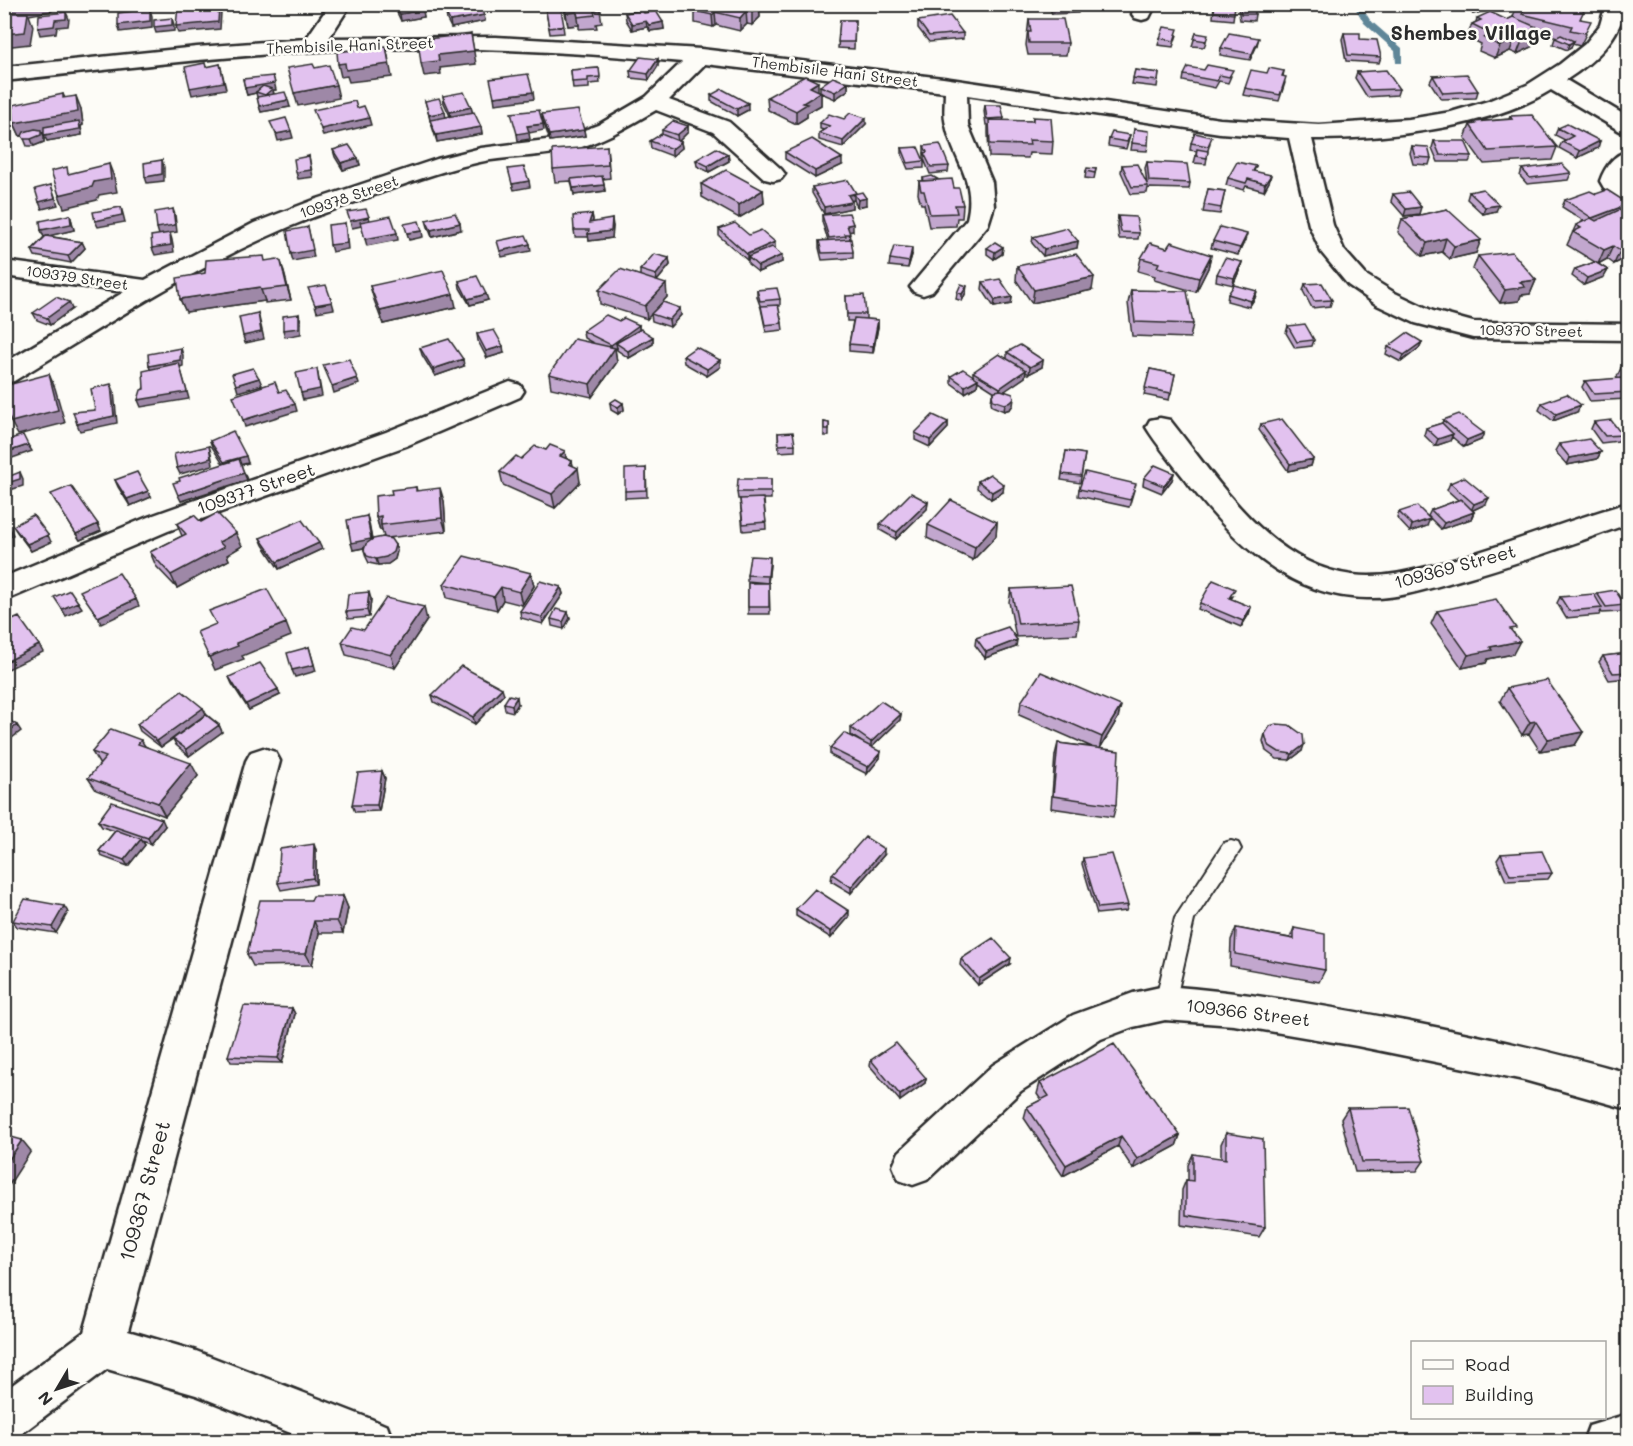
<svg xmlns="http://www.w3.org/2000/svg" width="1633" height="1446" viewBox="0 0 1633 1446" font-family="Mali,sans-serif">
  <rect width="100%" height="100%" fill="#fdfcf7"/>
  <filter id="ink" filterUnits="userSpaceOnUse"><feTurbulence type="fractalNoise" baseFrequency=".0167" numOctaves="2"/><feDisplacementMap in="SourceGraphic" scale="12" xChannelSelector="R" yChannelSelector="G"/><feConvolveMatrix kernelMatrix="1 2 1 2 8 2 1 2 1" color-interpolation-filters="sRGB"/></filter>
  <g filter="url(#ink)">
    <g fill="none" stroke-linecap="round" stroke-linejoin="round">
      <path fill="#5e8698" fill-rule="evenodd" d="M1353,4H1360L1370,20L1402,48V63H1396L1395,51L1364,23Z"/>
      <g stroke="#2b2b2b" stroke-width="4">
        <path id="lane" d="M1231,841L1238,843L1241,849L1194,920L1175,1003L1172,1009L1165,1012L1158,1009L1155,1003L1175,918L1224,843Z"/>
      </g>
      <g stroke="#2b2b2b" stroke-width="5">
        <path id="street" d="M330,4H351L329,38L496,37L701,49L943,78L1220,119L1319,125L1409,119L1451,112L1488,101L1527,85L1560,64L1585,44L1600,25L1606,4H1626C1620,39 1594,62 1566,80L1628,117V133L1620,131L1551,90C1490,128 1383,140 1312,139L1333,225L1344,250L1366,275L1395,293L1433,311L1473,322L1628,324V340L1473,338L1415,323L1377,305L1348,285L1321,252L1309,225L1289,138L1220,133L967,95L968,125L992,182L994,206L988,225L932,292L923,295L914,292L910,287L967,219C977,179 953,161 946,125C943,114 945,103 945,92L705,64L669,100L729,122L781,169L785,174L781,179L773,181L765,179L713,132L656,110C628,126 601,143 570,150C540,157 509,156 480,162C430,173 381,193 333,210C219,250 116,319 14,381L4,383V363L124,292L4,276V261L145,280L254,223L314,200L437,159L481,148L563,138L598,125L646,97L682,62C568,51 453,45 338,50C227,55 116,69 4,81V67L197,47L306,39Z
          M1135,4H1156L1149,18L1142,20L1135,18L1132,14Z
          M1628,151V170L1624,181L1628,189L1627,214L1618,212L1600,181C1605,167 1613,155 1628,151Z
          M510,382L520,385L524,391L520,397L406,446L168,531L4,601V577L148,517L386,432Z
          M1160,418L1170,420C1201,459 1230,502 1267,534C1291,555 1321,571 1352,575C1383,579 1413,571 1442,563C1505,546 1565,521 1628,503V524C1571,544 1515,565 1456,581C1427,589 1397,599 1367,598C1286,597 1230,538 1184,478C1171,461 1157,445 1146,427L1150,420Z
          M263,748L275,752L280,761L128,1331L196,1351L371,1419L387,1426L393,1442H313L196,1395L107,1369L20,1435L4,1441V1391L84,1332L246,761L251,752Z
          M1165,986C1246,992 1325,1006 1405,1021C1481,1036 1555,1052 1628,1073V1109L1524,1080L1357,1046L1234,1025L1165,1020L1133,1027L1101,1039L1021,1091L927,1180L913,1185L899,1180L893,1166L899,1152L993,1065L1073,1015L1133,993Z
          M1628,1414V1442H1583L1589,1426Z"/>
      </g>
      <use href="#lane" fill="#fdfcf7" fill-rule="evenodd"/>
      <use href="#street" fill="#fdfcf7" fill-rule="evenodd"/>
    </g>
    <path fill="#c2a7ce" stroke="#2b2b2b" stroke-width="1.5" d="M393,4H448L422,10L424,17L401,21Z
      M560,4L564,33L550,34L545,6Z
      M563,4H599L602,23L596,24L597,28L579,29V25L568,26Z
      M759,4L760,17L752,25L747,24L740,31L716,25L713,27L695,23V11Z
      M1033,4H1078L1079,7L1078,13L1052,14L1049,6L1035,7Z
      M1103,4H1120L1119,10L1103,9Z
      M1214,4H1235L1233,20L1213,18Z
      M1239,4H1254L1255,14L1254,21L1240,20L1238,8Z
      M1307,4H1332L1331,8Z
      M1460,4H1503L1502,6L1487,10L1486,8L1485,11L1473,14Z
      M1516,7L1581,19L1586,34L1580,46L1572,44L1571,48L1567,50L1553,44L1555,38L1558,37L1535,31L1532,47L1517,54L1510,51L1495,58L1479,51L1481,44L1467,37L1472,24L1476,22L1477,18L1507,20L1513,17Z
      M446,13L484,15L485,21L451,28L447,20Z
      M625,13H644L663,22L664,29L650,31L647,27L632,30L626,20Z
      M1029,19L1068,43L1066,55H1028L1026,45Z
      M840,20H855L854,49L838,48Z
      M918,21L963,33V39L929,42L918,28Z
      M1196,33L1206,42L1204,47L1192,46Z
      M1344,33L1360,39L1381,57L1379,63L1346,61L1342,39Z
      M1177,35L1173,47L1158,45L1160,38Z
      M1257,45L1250,60L1220,55L1221,48Z
      M658,59V66L649,80L631,78L630,71Z
      M599,68L600,83L589,84V88L573,89L571,70Z
      M1135,70L1159,73L1157,87L1132,84Z
      M1204,70L1231,76L1228,83L1219,81L1215,88L1183,81L1184,75Z
      M1284,71L1283,76L1285,83L1279,101L1243,95L1245,88L1267,73Z
      M1357,72L1399,89L1397,95L1367,97L1355,78Z
      M1433,76L1478,91L1476,98L1441,99L1430,82Z
      M243,79L276,90H273L274,94L290,107L261,112L256,93L247,95Z
      M848,83V90L835,99L821,93V105L807,113V117L796,124L768,110L767,97L818,91H820V86Z
      M63,94L65,98L81,109L83,125L81,126L82,135L47,141L44,132H42L44,136V142L34,146H27L23,136H20L14,123Z
      M711,95L748,110L737,116L711,101Z
      M443,96L471,107L472,112L481,127L482,134L437,142L432,126L425,101L446,117L450,116L444,103Z
      M985,105L1004,118L1003,121H1032L1033,117L1053,141L1052,154L1029,153L1028,158L989,157L988,133V125H986L984,111Z
      M542,114L584,130L585,136L550,141L543,121Z
      M1510,116L1557,147L1552,160L1484,164L1465,138L1470,125H1473L1474,122L1509,119Z
      M844,119L866,124L843,147L819,140V133L824,130L820,129V123Z
      M688,126V132L679,141L681,142L682,148L672,156L651,148L650,141L662,135V130Z
      M1558,128L1598,148L1577,158L1559,148L1562,142L1565,140L1555,135Z
      M1134,129L1148,145L1147,151L1131,150Z
      M1130,135L1126,149L1108,146L1109,139Z
      M1434,141L1472,156L1469,162H1438L1432,148Z
      M1191,143H1210L1208,150L1206,164L1194,163L1197,151L1190,150Z
      M607,146L610,178L603,179L605,191L574,195L571,181L555,182L553,169Z
      M924,146L949,166L948,172L930,174L924,159Z
      M1412,146L1431,158L1429,165L1413,164L1410,153Z
      M902,148L924,161V168L908,169L902,155Z
      M333,150L358,158L360,165L343,170L335,157Z
      M785,152L842,165L815,178L785,159Z
      M728,154L729,161L709,172L697,166L696,160Z
      M1147,162L1190,183L1189,189L1148,188L1147,193L1131,194L1121,172L1122,165L1147,184L1145,168Z
      M1256,166L1254,171L1269,182L1264,191L1246,186L1244,190L1226,185L1228,178Z
      M1096,169L1094,179L1085,178L1086,171Z
      M1522,169L1571,173L1568,180L1527,184L1520,176Z
      M923,178L939,180L954,188L963,205L962,218H957L956,226L929,227L924,204H921L918,194L919,181H923Z
      M701,184L763,190L764,203L739,218L702,197Z
      M812,187L856,194L866,205L857,207L854,200H852V208L824,214L812,193Z
      M1208,189L1225,191L1220,214L1203,212Z
      M1469,192L1496,211L1483,214L1467,199Z
      M1393,194L1419,214L1404,216L1391,201Z
      M1565,200L1626,211L1623,212L1629,215V257L1614,264L1607,259L1598,264L1608,270L1604,277L1584,285L1572,276L1575,269L1595,262L1567,245L1576,225L1584,221L1562,207Z
      M1447,209L1476,253L1450,259L1442,252L1422,256L1398,232L1402,219Z
      M592,214L593,220L592,222L613,226L612,238L589,241V237H575L574,230Z
      M70,215L72,222L74,230L48,236L82,242L85,248L71,263L35,256L32,250L44,237L41,230Z
      M822,215L853,231H849L850,239L853,252V258L822,260L819,248V241L828,240L822,222Z
      M1118,216L1139,233L1138,239H1119L1117,223Z
      M426,220L461,230L432,237L428,227Z
      M719,229L749,235L775,248L774,249L782,262L758,272L748,264V260H747L719,236Z
      M1033,237L1078,241L1077,248L1043,256L1032,243Z
      M1245,240L1238,255L1211,248L1213,241Z
      M1003,247L1002,254L994,259L987,254V248Z
      M1167,248L1211,255L1208,268L1196,292L1154,280L1155,276L1138,271L1141,258Z
      M912,255L908,268L889,266L890,259Z
      M1478,256L1536,280L1530,294L1521,295L1519,301L1500,303L1473,269Z
      M669,258L670,265L657,281L667,297L659,306L681,315L670,327L652,321L651,314L647,319L600,304L599,290L640,276V270Z
      M265,261L281,262L291,300L265,303V301L186,312L180,299L205,273Z
      M1242,262L1240,269L1233,285L1216,281L1217,274Z
      M1017,266L1092,290L1032,303L1016,280Z
      M459,281L488,300L470,305L460,288Z
      M983,282L1012,297L1011,304L994,307L982,289Z
      M1305,284L1332,300L1330,306L1312,308L1303,291Z
      M370,286L456,307L383,324L374,300Z
      M757,290L780,299V306H778L782,323L783,330L766,332L761,308L757,297Z
      M1131,290L1193,324L1190,338L1132,336L1128,303Z
      M1257,291L1255,298L1249,307L1227,301L1228,294Z
      M966,292L962,301L956,299L957,293Z
      M846,296L866,314V319L878,320V327L873,353L849,351V344L853,321H847Z
      M72,309L50,325L37,320L33,313Z
      M619,321L639,325V330L653,337V344L629,358L617,350V348L615,349L617,362L592,397L551,388L549,374L595,344L584,338L583,331Z
      M1288,326L1314,340L1312,346L1295,348L1286,333Z
      M477,334L504,353L487,358L478,341Z
      M1422,342L1419,348L1401,362L1386,354L1388,347Z
      M420,348L464,366L435,376L422,355Z
      M1007,352L1043,360L1042,367L1029,374L1026,372L1025,377L1004,391L1013,405L1010,409L1004,411L992,406L991,402L992,395L995,392L978,381L977,386L965,393L951,383V376H973V372L1007,358Z
      M683,356L720,367L707,376L684,363Z
      M1629,366V395L1627,399L1590,401L1582,387L1585,381L1616,379L1621,368Z
      M1150,369L1175,374L1169,400L1144,395Z
      M610,403H623L624,410L618,414L611,410Z
      M1542,403L1577,412L1553,421L1539,410Z
      M1443,420L1481,440L1464,447L1452,437L1450,441L1435,446L1424,435L1426,428L1442,423Z
      M824,422L829,423V436H824Z
      M948,422V428L930,447L915,440V433Z
      M1594,422L1622,435L1618,441L1601,443L1591,429Z
      M1261,424L1313,459L1311,466L1288,471L1259,430Z
      M778,433L795,444V451L779,452Z
      M1629,436V445L1626,441Z
      M210,441L248,463L241,465L247,480L181,501L223,464L212,447Z
      M1559,444L1601,452L1597,459L1567,465L1555,451Z
      M546,450L565,451L566,458L572,461L573,466L580,482L555,508L503,485L500,472L521,459Z
      M1066,451L1085,454L1080,483L1061,480Z
      M646,468L647,497L625,498V491Z
      M1174,473L1172,480L1162,493L1143,485L1144,478Z
      M771,479V499H764L766,529L743,531L740,499H738L737,492Z
      M115,480L151,497L130,506L118,487Z
      M978,481L1003,492L991,499L977,488Z
      M1450,483L1486,504L1473,510L1474,512L1471,519L1441,529L1428,516L1431,510L1458,500L1447,490Z
      M416,487L417,491L444,501L446,531L387,538L395,545L397,551L395,559L388,564L378,565L369,563L366,557L364,550V548L353,550L367,516L372,540L384,537L382,530H380L376,517L392,494Z
      M1079,489L1134,490L1129,507L1078,496Z
      M51,494L101,531L80,540Z
      M928,502L927,509L896,539L880,530V524Z
      M1399,512L1427,526L1410,532L1397,518Z
      M997,522L996,536L973,560L927,538L928,525Z
      M177,524L242,546L227,555L229,560L177,588L156,566L150,552L182,536Z
      M13,526L51,542L31,551L17,532Z
      M260,538L322,549L279,569L263,545Z
      M770,564L768,583L747,581V575Z
      M531,573L534,586L522,605L503,600L497,610L447,598L444,584Z
      M748,583H769L770,614H748Z
      M561,587L563,594L543,624L521,618L520,611Z
      M1011,589L1079,620L1077,634L1016,637L1009,602Z
      M1597,593L1625,605L1621,612L1602,613L1601,611L1599,615L1566,618L1557,603L1560,597L1595,596Z
      M1233,596L1231,599L1251,607L1249,614L1241,627L1198,609L1200,603Z
      M371,599L369,617L348,619L346,612Z
      M1437,611L1514,633L1513,654L1488,659L1486,663L1462,668L1431,624Z
      M568,612L570,618L564,629L552,626L551,619Z
      M427,620L395,668L346,655L342,642L364,630Z
      M976,638L1016,647L985,658L975,645Z
      M1629,653V678L1609,680L1599,662L1603,656Z
      M229,677L280,695L249,710L232,684Z
      M1507,688L1583,732L1575,745L1540,751L1529,734L1522,735L1500,701Z
      M504,694L475,724L434,702L432,695Z
      M1021,702L1118,718L1100,748L1116,805L1113,817L1051,808L1055,755L1058,743L1092,747L1019,715Z
      M504,703L518,704L513,712L505,710Z
      M203,708L206,714L219,725L222,732L189,756L176,745L173,739L161,747L140,731L137,724Z
      M901,714L900,720L872,747L880,758L867,774L830,755V748L860,741L851,735V728Z
      M1265,734L1302,751L1290,760L1277,759L1266,751L1263,741Z
      M141,740L145,746L198,776L165,816L96,790L88,778L100,765L92,752Z
      M382,771L385,778L379,811L355,812L352,805Z
      M98,821L165,826L151,844L142,841L145,845L128,866L103,857L99,851L115,831L102,827Z
      M316,850V884L281,890L278,883Z
      M1501,854L1552,873L1548,879L1506,881L1497,860Z
      M884,855L851,893L831,881L832,874Z
      M1083,858L1128,905L1126,911L1097,914L1082,864Z
      M343,896L348,908L343,933H319L312,965L253,966L247,954L311,900Z
      M796,909L849,917L831,938L796,916Z
      M68,912L56,933L17,927L13,921Z
      M1236,928L1290,938L1294,928L1325,970L1319,982L1230,966L1231,940Z
      M961,959L1010,964L978,985L960,965Z
      M292,1008L295,1014L282,1063L231,1062L228,1056Z
      M871,1060L926,1078L925,1083L900,1101L870,1066Z
      M1040,1083L1180,1135L1176,1146L1133,1169L1118,1146L1063,1176L1024,1118L1027,1107L1041,1100L1037,1094Z
      M1348,1108L1424,1161L1417,1171L1355,1172L1341,1119Z
      M1226,1133L1265,1227L1259,1237L1181,1225L1182,1190L1186,1180H1188V1165L1193,1154L1221,1159V1144Z"/>
    <path fill="#9e88a7" stroke="#2b2b2b" stroke-width="1.5" d="M10,4H51L52,11L29,15L33,26L30,44L4,47V5Z
      M396,4H448L400,14L397,9L398,14Z
      M511,4H524V7L511,8Z
      M759,4L760,17L752,25V12Z
      M1489,4H1503L1502,6L1487,10Z
      M1487,5L1485,11L1473,14L1475,8Z
      M219,7L221,13L220,29L178,33L176,26Z
      M150,9L152,16V28L120,32L118,25Z
      M423,10L424,17L401,21L400,14Z
      M746,11L747,24L740,31V18Z
      M66,12L69,19L68,26L57,27L56,33L40,35L38,28L55,20Z
      M577,12L579,25L568,26L566,13Z
      M715,12L716,25L713,27L712,15Z
      M484,15L485,21L451,28L450,21Z
      M172,18L174,25V31L156,33L154,27Z
      M646,21L647,27L632,30V24Z
      M663,22L664,29L650,31L649,25Z
      M1536,27L1534,35L1537,34L1532,47L1517,54L1522,41L1530,31Z
      M471,34L476,64L440,68L441,74L424,76L421,63Z
      M1259,38L1257,45L1250,60L1252,54Z
      M1515,38L1510,51L1495,58L1500,46Z
      M1574,41L1571,48L1567,50L1569,44Z
      M386,46L392,77L349,82L347,76L341,77L338,64Z
      M658,59V66L649,80L648,74Z
      M220,64L226,89L192,95L190,88Z
      M273,76L276,90H273L274,96L256,92V93L247,95L245,88Z
      M818,82V94L821,92V105L807,113V117L796,124V111L803,103L810,87Z
      M848,83V90L835,99V92Z
      M336,85L339,98L298,106L294,93Z
      M533,92L534,99L495,104L494,97Z
      M76,96L81,109L83,125L81,126L82,135L47,141L44,135L79,126L42,132L44,136V142L34,146L31,139L41,132L20,136L14,123Z
      M288,100L290,107L261,112L259,106Z
      M748,103V110L737,116V109Z
      M471,107L473,114L451,118L450,112Z
      M445,112L446,119L430,121L429,115Z
      M369,118L371,125L323,136L321,129Z
      M866,118V124L843,147V141Z
      M543,124L544,130L529,133L530,139L518,141L517,134L527,126Z
      M688,126V132L678,142L677,135Z
      M481,127L482,134L437,142L436,135Z
      M584,130L585,136L550,141L549,135Z
      M291,131L293,138L278,141L276,134Z
      M1600,141L1598,148L1577,158L1580,151Z
      M681,142L682,148L672,156V149Z
      M728,154L729,161L709,172L708,166Z
      M309,156L313,177L298,179L296,172Z
      M358,158L360,165L343,170L341,163Z
      M842,158V165L815,178V171Z
      M4,159L6,163L9,177L4,178Z
      M162,160L164,167V181L147,183L145,177Z
      M109,164L114,177L117,192L99,195L97,200L64,208L59,195L94,182Z
      M1271,175L1269,182L1264,191L1265,184Z
      M529,181L530,187L514,190L512,184Z
      M51,185L58,205L42,209L39,202Z
      M604,185L605,191L574,195L573,188Z
      M763,190L764,203L739,218V205Z
      M854,194V200L848,201V195Z
      M866,198V205L857,207L858,200Z
      M852,202V208L824,214V207Z
      M1629,204L1626,211L1589,225L1592,218Z
      M1499,205L1496,211L1483,214L1485,207Z
      M121,207L123,214L125,222L98,227L95,221Z
      M1421,207L1419,214L1404,216L1406,209Z
      M173,209L175,215L177,232L170,233L172,240L174,252L155,255L152,248L159,235L157,228Z
      M592,214L593,220L590,230L589,223Z
      M70,215L72,222L74,230L44,237L41,230Z
      M369,217L371,224L352,228L350,221Z
      M4,218L7,227H4Z
      M612,219L613,226L612,238L589,241L588,234Z
      M345,223L346,229L348,249L332,252L330,245Z
      M460,223L461,230L432,237L431,230Z
      M853,224V231L847,232V225Z
      M308,227L314,257L293,261L291,254Z
      M422,231L423,237L409,240L407,233Z
      M397,233L398,240L367,246L365,239Z
      M1247,234L1245,240L1238,255L1240,248Z
      M1446,238L1442,252L1422,256L1427,243Z
      M1481,240L1476,253L1450,259L1454,246Z
      M1078,241L1077,248L1043,256L1044,249Z
      M82,242L85,248L71,263L68,256Z
      M775,242V248L750,259L748,257V260H747V254Z
      M1629,242L1628,257L1614,264L1620,251Z
      M530,244L531,251L502,257L500,251Z
      M1613,246L1607,259L1598,264L1604,250Z
      M1003,247L1002,254L994,259L995,252Z
      M912,248V255L908,268L909,262Z
      M782,255V262L758,272V266Z
      M1211,255L1208,268L1196,292L1199,278Z
      M669,258L670,265L657,281L656,275Z
      M281,262L285,276L291,300L287,287Z
      M1242,262L1240,269L1233,285L1234,278Z
      M1608,270L1604,277L1584,285L1587,278Z
      M1094,277L1092,290L1032,303L1034,290Z
      M1536,280L1530,294L1521,295L1519,301L1500,303L1505,290L1520,282Z
      M666,284L667,297L647,319L645,306Z
      M967,286L966,292L962,301V294Z
      M260,287L265,301L186,312L180,299Z
      M1257,291L1255,298L1249,307L1251,301Z
      M453,294L456,307L383,324L380,311Z
      M486,294L488,300L470,305L468,299Z
      M1012,297L1011,304L994,307L995,300Z
      M69,302L72,309L50,325L47,318Z
      M332,302L334,309L317,312L315,305Z
      M680,308L681,315L670,327L669,320Z
      M258,313L264,339L245,343L243,336Z
      M299,314L301,321V334L285,337L283,330Z
      M878,320V327L873,353V346Z
      M639,325V331L616,343L617,348L615,349L617,362L592,397L590,384L612,352L611,345Z
      M653,337V344L629,358L628,351Z
      M1422,342L1419,348L1401,362L1404,355Z
      M503,346L504,353L487,358L486,351Z
      M181,348L183,355V366L180,367L189,399L141,407L138,400L151,372L149,366Z
      M463,359L464,366L435,376L433,369Z
      M720,360V367L707,376V369Z
      M1043,360L1042,367L1029,374L1030,367Z
      M317,369L322,396L303,400L301,393Z
      M1026,370L1025,377L999,395L1000,388Z
      M49,374L55,388L65,423L18,435L11,422Z
      M259,378L262,385L238,392L236,385Z
      M357,378L359,384L334,393L332,386Z
      M978,379L977,386L965,393V386Z
      M111,384L114,391L117,423L80,431L77,424L114,416Z
      M1014,399L1013,405L1010,409L1004,411L1005,404Z
      M623,403L624,410L618,414V407Z
      M295,404L297,411L245,427L243,420Z
      M1581,405L1577,412L1553,421L1556,414Z
      M948,422V428L930,447V440Z
      M1484,433L1481,440L1464,447L1467,440Z
      M1453,434L1450,441L1435,446L1438,439Z
      M28,445L32,451L4,461V453Z
      M209,446L211,453L213,465L180,474L177,468Z
      M565,451L567,464L560,456Z
      M1601,452L1597,459L1567,465L1570,458Z
      M246,456L248,463L226,468L224,462Z
      M1313,459L1311,466L1288,471L1290,464Z
      M572,461L574,473L578,468L580,482L555,508L552,494L569,464Z
      M20,472L23,479V486L10,490L7,483Z
      M244,473L247,480L181,501L178,495Z
      M1174,473L1172,480L1162,493L1164,486Z
      M1004,485L1003,492L991,499L992,492Z
      M440,488L444,501L446,531L442,518Z
      M148,491L151,497L130,506L127,499Z
      M1489,498L1486,504L1471,511L1474,504Z
      M928,502L927,509L896,539L897,532Z
      M1474,512L1471,519L1441,529L1444,523Z
      M4,516L13,535L4,539Z
      M367,516L369,523L373,546L353,550L351,543Z
      M381,516V525L382,530H380L376,517Z
      M1430,519L1427,526L1410,532L1412,525Z
      M997,522L996,536L973,560L975,547Z
      M98,524L101,531L80,540L76,534Z
      M236,533L242,546L227,555L229,560L177,588L171,575L219,542Z
      M48,535L51,542L31,551L27,544Z
      M319,543L322,549L279,569L277,562Z
      M395,545L397,551L395,559L388,564L378,565L376,559Z
      M770,557V564L768,583V576Z
      M531,573L534,586L522,605L519,592Z
      M501,587L503,600L497,610L494,597Z
      M561,587L563,594L543,624L542,617Z
      M369,592L371,599L369,617L367,610Z
      M136,599L139,606L101,624L98,617Z
      M78,602L82,608L66,616L62,609Z
      M424,607L427,620L395,668L391,655Z
      M1251,607L1249,614L1241,627L1243,621Z
      M568,612L570,618L564,629L563,622Z
      M286,623L291,636L242,656L244,659L215,670L209,657L236,643Z
      M1017,640L1016,647L985,658L986,652Z
      M1520,641L1513,654L1488,659L1486,663L1462,668L1468,655L1490,647Z
      M39,645L43,652L4,671V663Z
      M309,647L316,671L295,677L292,670Z
      M502,688L504,694L475,724L473,717Z
      M278,689L280,695L249,710L246,704Z
      M517,697L518,704L513,712L512,705Z
      M1121,706L1118,718L1099,750L1102,737Z
      M203,708L206,714L161,747L157,741Z
      M901,714L900,720L871,748V742Z
      M1536,721L1529,734L1522,735L1530,722Z
      M17,725L21,731L4,744V735Z
      M219,725L222,732L189,756L186,749Z
      M1583,732L1575,745L1540,751L1548,739Z
      M1304,745L1302,751L1290,760L1292,754Z
      M881,752L880,758L867,774L868,767Z
      M191,763L198,776L165,816L158,803Z
      M382,771L385,778L379,811L377,805Z
      M162,819L165,826L151,844L148,838Z
      M141,839L145,845L128,866L124,860Z
      M314,844L316,850V884L313,878Z
      M884,849V855L851,893V887Z
      M343,896L348,908L343,933L337,921Z
      M64,906L68,912L56,933L52,927Z
      M849,911V917L831,938V932Z
      M314,921L319,933L312,965L306,954Z
      M1011,958L1010,964L978,985L979,979Z
      M292,1008L295,1014L282,1063L278,1058Z
      M926,1078L925,1083L900,1101V1095Z
      M1180,1135L1176,1146L1133,1169L1137,1159Z
      M1121,1136L1118,1146L1063,1176L1066,1165Z
      M22,1140L31,1151L4,1193V1167Z"/>
    <path fill="#e2c2ef" stroke="#2b2b2b" stroke-width="1.5" d="M560,4L564,26L549,28L545,6Z
      M564,4H599L601,10L594,11L595,15L578,17L577,12L566,13Z
      M701,4H759L752,12L746,11L740,18L715,12L712,15L695,11Z
      M1052,4H1078L1079,7H1053Z
      M1215,4H1235L1234,14L1214,12Z
      M1240,4H1254L1255,14H1241Z
      M1471,4H1486L1487,5L1475,8Z
      M1517,4H1587L1580,19L1591,21L1585,33L1570,30L1572,26L1522,14L1525,9L1516,7Z
      M200,5V8L219,7L218,22L176,26L178,7Z
      M420,5L423,10L400,14L397,9Z
      M480,7L484,15L450,21L446,13Z
      M150,9V21L118,25V13Z
      M642,10L644,13L656,11L663,22L649,25L646,21L632,24L625,13Z
      M66,12V19L55,20L54,26L38,28L39,15Z
      M1490,12L1507,20L1513,17L1536,27L1530,31L1537,34L1522,41L1515,38L1500,46L1484,38L1492,34L1472,24L1481,20L1477,18Z
      M4,13H28L25,32L4,34Z
      M950,16L963,33L929,36L918,21Z
      M172,18V25L154,27V20Z
      M1029,19H1063L1068,43H1029L1028,32H1031Z
      M840,20H855L854,42H838Z
      M1164,27L1178,29L1174,41L1160,38Z
      M1196,33L1208,35L1206,41L1194,39Z
      M1229,33L1259,38L1252,54L1221,48Z
      M1344,33H1360V39L1377,40L1381,57L1348,55Z
      M471,34L474,51L438,55L439,61L421,63L418,40Z
      M1561,35L1574,41L1569,44L1555,38Z
      M386,46L389,64L346,70L345,63L338,64L337,52Z
      M640,57L658,59L648,74L630,71Z
      M205,63L206,67L220,64L224,82L190,88L185,67Z
      M313,64L315,68L329,65L336,85L294,93L287,68Z
      M1207,65L1233,70L1229,77L1220,75L1217,81L1184,75L1188,67L1204,70Z
      M599,68L600,77L588,78V81L572,82L571,70Z
      M1269,68L1284,71L1282,76L1286,77L1280,95L1245,88L1251,70L1267,73Z
      M1135,70L1159,73L1158,81L1133,78Z
      M1386,70L1399,89L1369,90L1357,72Z
      M528,74L533,92L494,97L490,79Z
      M1467,74L1478,91L1443,93L1433,76Z
      M273,76L275,83L245,88L243,79Z
      M805,76L818,82L810,87L821,92L803,103L807,104L796,111L767,97Z
      M833,77L848,83L835,92L820,86Z
      M263,86L272,89L265,95L256,92Z
      M722,89L748,103L737,109L711,95Z
      M285,92L288,100L259,106L257,97Z
      M464,92L471,107L450,112L443,96Z
      M63,94V98L76,96L78,112L14,123L13,105Z
      M439,98L445,112L429,115L425,101Z
      M355,101L357,108L364,106L369,118L321,129L313,110Z
      M985,105H1001L1004,118L987,119Z
      M539,110L543,124L527,126L529,132L517,134L511,113Z
      M578,110L584,130L549,135L542,114Z
      M474,112L481,127L436,135L430,120Z
      M850,113L866,118L843,141L819,133L830,126L820,123L829,114L844,119Z
      M1532,115L1557,147L1488,151L1470,125L1476,124L1474,122L1512,119L1510,116Z
      M1033,117L1051,118L1053,141L1029,140L1030,145L990,144L989,120L1033,121Z
      M286,118L291,131L276,134L270,122Z
      M79,121L80,129L44,135V127Z
      M673,121L688,126L677,135L662,130Z
      M1567,124L1600,141L1580,151L1562,142L1573,136L1558,128Z
      M35,129L41,130V135L31,139H24L22,136L24,132Z
      M1134,129L1149,131L1148,145L1132,143Z
      M1112,132L1130,135L1127,142L1109,139Z
      M1195,133L1212,137L1208,146L1191,143Z
      M661,134L681,142L672,149L650,141Z
      M812,139L842,158L815,171L785,152Z
      M1434,141H1465L1472,156L1440,155Z
      M940,144L949,166L931,167L924,153L927,152L924,146Z
      M349,145L358,158L341,163L333,150Z
      M607,146L608,165L553,169L552,150Z
      M1412,146L1428,147L1431,158L1415,157Z
      M918,147L924,161L908,163L902,148Z
      M716,148L728,154L708,166L696,160Z
      M1197,149L1208,151L1207,158L1196,156Z
      M309,156L311,170L296,172L294,159Z
      M162,160V174L145,177L144,163Z
      M1147,162L1187,164L1190,183L1149,181Z
      M1237,162L1256,166L1253,171L1271,175L1265,184L1248,179L1246,183L1228,178Z
      M109,164L111,179L94,182L92,187L59,195L51,171L67,167L68,174Z
      M1137,164L1148,186L1132,187L1122,165Z
      M1562,164L1571,173L1530,178L1522,169Z
      M524,167L529,181L512,184L508,169Z
      M1087,168L1096,169L1095,173L1086,171Z
      M726,170L763,190L739,205L701,184Z
      M602,176L604,185L573,188L571,179Z
      M932,176L939,180L924,181L923,178Z
      M952,179L954,188H959L963,205H955L957,213L930,214L924,191H921L919,181Z
      M848,180L856,193L848,195L852,202L824,207L812,187Z
      M51,185L55,198L39,202L35,189Z
      M1208,189L1225,191L1221,208L1204,205Z
      M1483,189L1499,205L1485,207L1469,192Z
      M1607,190L1629,204L1592,218L1565,200L1590,191L1596,194Z
      M862,192L866,198L858,200L854,194Z
      M1409,192L1421,207L1406,209L1393,194Z
      M121,207L122,215L95,221L93,212Z
      M173,209L175,225L157,228L155,212Z
      M366,209L369,217L350,221L347,212Z
      M1447,209L1481,240L1454,246L1446,238L1427,243L1402,219Z
      M1619,210L1629,215V247L1620,251L1613,246L1604,250L1573,232L1581,228L1576,225L1591,218L1596,221Z
      M455,213L460,223L431,230L426,220Z
      M849,213L853,224L847,225L850,234H845L846,236L829,238L822,215Z
      M592,214L589,223L612,219L611,231L588,234L589,230H574L573,216Z
      M70,215L71,224L41,230L40,221Z
      M391,216L397,233L365,239L360,222Z
      M1118,216L1136,217L1139,233L1121,232Z
      M419,221L422,231L407,233L404,224Z
      M345,223L347,243L330,245L328,225Z
      M735,223L749,235L761,230L775,242L747,254L719,229Z
      M308,227L313,250L291,254L287,231Z
      M1220,227L1247,234L1240,248L1213,241Z
      M1067,228L1078,241L1044,249L1033,237Z
      M170,233L171,245L152,248L151,236Z
      M526,235L530,244L500,251L497,241Z
      M46,236L82,242L68,256L32,250Z
      M851,239L853,252L822,253L819,241Z
      M995,242L1003,247L995,252L987,248Z
      M1171,242L1211,255L1199,278L1157,267L1159,263L1141,258L1150,243L1167,248Z
      M894,246L912,248L909,262L890,259Z
      M772,247L782,255L758,266L748,257Z
      M1512,252L1536,280L1520,282L1525,287L1505,290L1478,256Z
      M654,254L669,258L656,275L640,270Z
      M1076,254L1094,277L1034,290L1017,266Z
      M264,256L265,261L277,259L281,262L287,287L261,290L260,287L180,299L177,278L205,273L206,260Z
      M1225,258L1242,262L1234,278L1217,274Z
      M1595,262L1608,270L1587,278L1575,269Z
      M620,269L666,284L645,306L599,290Z
      M443,270L453,294L380,311L370,286Z
      M477,276L486,294L468,299L459,281Z
      M1000,279L1012,297L995,300L983,282Z
      M1322,283L1332,300L1314,301L1305,284Z
      M961,284L967,286L962,294L957,293Z
      M326,285L332,302L315,305L308,288Z
      M1234,285L1257,291L1251,301L1228,294Z
      M777,288L780,299L760,301L757,290Z
      M1131,290L1187,291L1193,324L1135,322Z
      M864,295L866,314H847L846,296Z
      M56,297L69,302L47,318L33,313Z
      M663,302L680,308L669,320L651,314Z
      M778,305L782,323L765,325L761,306Z
      M258,313L261,332L243,336L239,317Z
      M299,314V328L283,330V316Z
      M606,315L619,321L624,318L639,325L611,345L583,331Z
      M854,318L878,320L873,346L849,344Z
      M1305,324L1314,340L1297,342L1288,326Z
      M641,329L653,337L628,351L616,343Z
      M494,330L503,346L486,351L477,334Z
      M1407,333L1422,342L1404,355L1388,347Z
      M449,339L463,359L433,369L420,348Z
      M574,339L615,348L590,384L549,374Z
      M1020,345L1043,360L1030,367L1007,352Z
      M696,347L720,360L707,369L683,356Z
      M181,348L180,360L149,366L148,354Z
      M999,354L1026,370L1000,388L973,372Z
      M349,359L357,378L332,386L323,365Z
      M179,363L187,392L138,400L141,390L144,389L143,371Z
      M1629,366V376L1621,368Z
      M253,368L259,378L236,385L232,374Z
      M317,369L320,389L301,393L296,373Z
      M963,369L978,379L965,386L951,376Z
      M1150,369L1175,374L1171,393L1145,388Z
      M49,374L58,410L11,422L4,405V399L9,397L4,386Z
      M1621,378L1629,390V392L1594,394L1585,381Z
      M275,382L279,392L286,390L295,404L243,420L233,396Z
      M111,384L114,416L77,424L73,412L95,410L91,389Z
      M1001,390L1013,394L1014,399L1011,402L1005,404L993,400L992,395L995,391Z
      M1567,394L1581,405L1556,414L1542,403Z
      M616,399L623,403L618,407L610,403Z
      M1459,414L1484,433L1467,440L1443,420Z
      M933,415L948,422L930,440L915,433Z
      M1282,419L1313,459L1290,464L1261,424Z
      M1611,420L1622,435L1605,436L1594,422Z
      M824,422L829,423V429H824Z
      M1442,423L1453,434L1438,439L1426,428Z
      M233,431L246,456L224,462L210,441Z
      M793,432L795,444L779,445L778,433Z
      M23,435L28,445L4,453V441Z
      M1589,439L1601,452L1570,458L1559,444Z
      M550,445L565,451L560,456L572,461L569,464L578,468L552,494L500,472L516,456L521,459L535,446L546,450Z
      M209,446L211,458L177,468L174,454Z
      M1066,451L1085,454L1081,476L1062,474Z
      M239,459L244,473L178,495L173,483L180,481L179,478Z
      M1155,465L1174,473L1164,486L1144,478Z
      M646,468V490L625,491V469Z
      M20,472V479L7,483L5,478Z
      M137,472L148,491L127,499L115,480Z
      M1085,472L1136,484L1130,500L1079,489Z
      M990,474L1004,485L992,492L978,481Z
      M1464,477L1489,498L1474,504L1450,483Z
      M738,479H771V492H737Z
      M71,486L98,524L76,534L51,494Z
      M416,487V491L440,488L442,518L381,525V516L376,517L375,496L392,494L391,490Z
      M911,493L928,502L897,532L880,524Z
      M763,498L766,522L743,524L740,499Z
      M1461,499L1474,512L1444,523L1431,510Z
      M951,500L997,522L975,547L928,525Z
      M1417,506L1430,519L1412,525L1399,512Z
      M217,513L236,533L219,542L224,547L171,575L150,552L186,534L177,524L194,515L201,522Z
      M33,515L48,535L27,544L13,526Z
      M4,516L9,528L4,530Z
      M367,516L371,539L351,543L347,520Z
      M302,520L319,543L277,562L260,538Z
      M383,537L391,539L395,545L393,552L386,557L376,559L367,556L364,550L366,544L373,539Z
      M464,556L531,573L519,592L501,587L494,597L444,584Z
      M750,556L770,557L768,576L747,575Z
      M119,573L136,599L98,617L80,591Z
      M1213,580L1235,589L1229,598L1251,607L1243,621L1200,603Z
      M540,581L561,587L542,617L520,611Z
      M748,583H769V607H748Z
      M1071,586L1079,620L1018,624L1011,589Z
      M267,589L286,623L236,643L238,646L209,657L197,632L216,624L209,611Z
      M70,590L78,602L62,609L54,597Z
      M1615,590L1625,605L1606,607L1597,593Z
      M369,592L367,610L346,612L348,594Z
      M1594,594L1602,608L1569,611L1560,597Z
      M386,598L424,607L391,655L342,642L352,627L364,630Z
      M1496,599L1516,628L1510,629L1520,641L1490,647L1492,650L1468,655L1437,611Z
      M556,609L568,612L563,622L551,619Z
      M19,617L39,645L4,663V624Z
      M1008,627L1017,640L986,652L976,638Z
      M309,647L314,665L292,670L287,653Z
      M1629,653V672L1613,673L1603,656Z
      M260,663L278,689L246,704L229,677Z
      M461,666L502,688L473,717L432,695Z
      M1041,672L1121,706L1102,737L1021,702Z
      M1547,680L1583,732L1548,739L1536,721L1530,722L1507,688Z
      M182,691L203,708L157,741L137,724Z
      M509,695L517,697L512,705L504,703Z
      M881,701L901,714L871,742L851,728Z
      M206,715L219,725L186,749L173,739Z
      M4,717L17,725L4,735Z
      M1276,724L1289,725L1303,735L1304,745L1292,754L1279,752L1268,745L1265,734L1270,726Z
      M111,729L141,740L138,744L191,763L158,803L88,778L106,757L92,752Z
      M844,733L881,752L868,767L830,748Z
      M1058,743L1119,751L1116,805L1053,796Z
      M382,771L377,805H352L358,773Z
      M112,802L162,819L148,838L98,821Z
      M116,830L141,839L124,860L99,851Z
      M865,837L884,849L851,887L832,874Z
      M314,844L313,878L278,883L280,849Z
      M1542,851L1552,873L1510,875L1501,854Z
      M1112,854L1128,905L1098,908L1083,858Z
      M815,889L849,911L831,932L796,909Z
      M313,896H343L337,921H314L306,954H247L260,900H311Z
      M25,899L64,906L52,927L13,921Z
      M1236,928L1294,939V928L1325,934V970L1235,954Z
      M993,938L1011,958L979,979L961,959Z
      M244,1006L292,1008L278,1058L228,1056Z
      M896,1043L926,1078L900,1095L871,1060Z
      M1114,1044L1180,1135L1137,1159L1121,1136L1066,1165L1027,1107L1049,1096L1040,1083Z
      M1408,1107L1424,1161L1362,1162L1348,1108Z
      M1226,1133L1263,1139L1265,1227L1186,1215V1180L1193,1181V1154L1226,1159Z
      M4,1135L22,1140L4,1167Z"/>
  </g>
  <g text-anchor="middle" stroke-width="5" stroke-linejoin="round" paint-order="stroke">
    <g font-size="15" fill="#2b2b2b" stroke="#fdfcf7">
      <text transform="translate(350 46) rotate(-2)" y="5">Thembisile Hani Street</text>
      <text transform="translate(835 72) rotate(7)" y="5">Thembisile Hani Street</text>
      <text transform="translate(349 197) rotate(-19)" y="5">109378 Street</text>
      <text transform="translate(77 278) rotate(8)" y="5">109379 Street</text>
      <text transform="translate(1531 331) rotate(1)" y="5">109370 Street</text>
    </g>
    <g font-size="18" fill="#2b2b2b" stroke="#fdfcf7">
      <text transform="translate(256 489) rotate(-19)" y="6">109377 Street</text>
      <text transform="translate(1455 567) rotate(-15)" y="6">109369 Street</text>
      <text transform="translate(1248 1013) rotate(7)" y="6">109366 Street</text>
    </g>
    <g font-size="20" font-weight="bold" fill="#2b2b2b" stroke="#fdfcf7">
      <text x="1471" y="40">Shembes Village</text>
    </g>
    <g font-size="21" fill="#2b2b2b" stroke="#fdfcf7">
      <text transform="translate(145 1191) rotate(-75)" y="7">109367 Street</text>
    </g>
  </g>
  <rect width="1633" height="1446" fill="none" stroke="#fdfcf7" stroke-width="24"/>
  <rect x="12" y="12" width="1609" height="1422" fill="none" stroke="#2b2b2b" stroke-width="2" filter="url(#ink)"/>
  <rect x="1411" y="1341" width="195" height="78" fill="#fdfcf7" stroke="#a9a8a5" stroke-width="1.5"/>
  <rect x="1423" y="1360" width="30" height="9" fill="#fdfcf7" stroke="#a9a8a5" stroke-width="1.5"/>
  <text x="1465" y="1371" font-size="18" fill="#2b2b2b">Road</text>
  <rect x="1423" y="1386" width="30" height="18" fill="#e2c2ef" stroke="#a9a8a5" stroke-width="1.5"/>
  <text x="1465" y="1401" font-size="18" fill="#2b2b2b">Building</text>
  <g transform="translate(57 1389) rotate(231)" stroke="#fdfcf7" stroke-width="4.5" paint-order="stroke">
  <path d="M0-4.5L10 22L0 15L-10 22Z" fill="#2b2b2b"/>
  <text y="-9" font-size="16" font-weight="bold" text-anchor="middle" fill="#2b2b2b">N</text>
  </g>
</svg>
